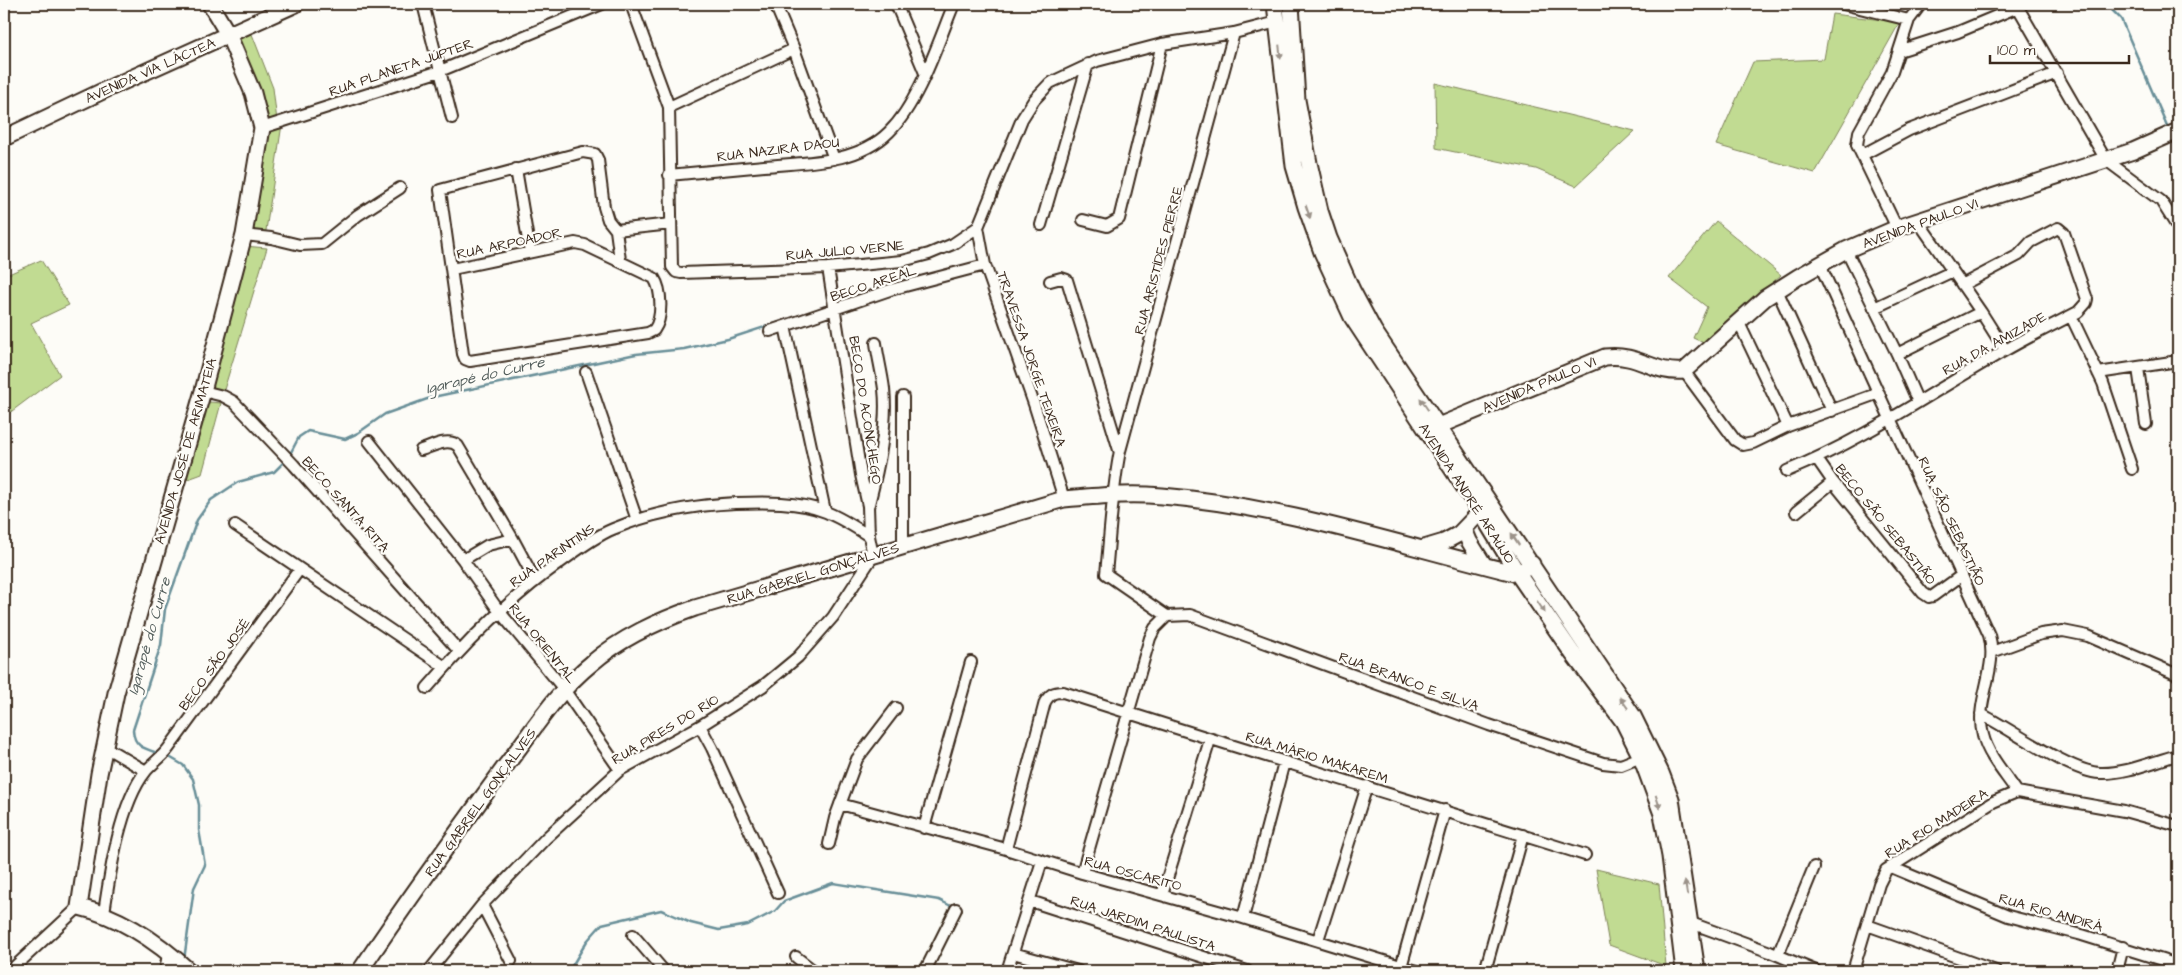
<svg xmlns="http://www.w3.org/2000/svg" width="2182" height="975" viewBox="0 0 2182 975" font-family="'Architects Daughter',sans-serif">
  <rect width="100%" height="100%" fill="#fdfcf7"/>
  <filter id="ink" filterUnits="userSpaceOnUse"><feTurbulence type="fractalNoise" baseFrequency=".02" numOctaves="2"/><feDisplacementMap in="SourceGraphic" scale="10" xChannelSelector="R" yChannelSelector="G"/><feConvolveMatrix kernelMatrix="1 2 1 2 8 2 1 2 1" color-interpolation-filters="sRGB"/></filter>
  <g filter="url(#ink)">
    <path fill="#c1db92" stroke="#7e8258" d="M1832,14L1900,22L1815,173L1716,145L1753,62L1824,59Z
      M250,29L273,88L277,121L263,127L229,38Z
      M1435,83L1635,131L1576,186L1536,169L1436,148Z
      M282,124L265,237L247,235L264,129Z
      M1716,221L1781,275L1704,343L1693,338L1707,307L1669,278Z
      M244,246L267,248L223,393L206,388Z
      M41,260L69,305L31,323L60,375L4,417V276Z
      M209,402L221,403L202,474L183,481L204,404Z
      M1596,869L1659,884L1666,966L1609,945Z"/>
    <g fill="none" stroke-linecap="round" stroke-linejoin="round">
      <path stroke="#698f98" stroke-width="2.5" d="M2106,4L2121,19L2168,128
        M2175,143L2178,150
        M289,456L299,437L308,431L345,439L358,433L385,414L433,397L636,354L684,349L728,339L780,322
        M161,754C146,749 134,748 133,730L161,645L165,609L197,520L211,500L238,482L274,472L286,460
        M166,755L183,765L193,779L199,805V830L205,865L194,888L184,960
        M569,971L587,941L602,924L661,910L691,923L719,930L748,925L775,911L784,901L833,883L939,900L953,907"/>
      <g stroke="#3b2a1e" stroke-width="14">
        <path id="street" d="M423,4L452,118
          M631,4L669,107L672,267L676,272L681,273L828,268L902,261L929,254L953,244L978,227L1022,119L1034,100L1050,83L1097,61L1162,44L1234,33L1277,22
          M775,4L794,49L834,159
          M896,4L925,73
          M1843,4L1909,20
          M2016,4L2106,160L2161,201L2178,228
          M1899,51L1958,32L2018,7
          M669,107L794,49
          M262,128L440,71L602,4
          M1862,155L1909,130L2057,73
          M516,169L530,252
          M669,175C701,172 732,169 764,166C806,162 857,164 889,132C919,103 938,42 954,4
          M1083,220L1107,226L1119,219L1162,44
          M1918,221L1981,312L2005,350
          M1041,225L1088,64
          M978,227L985,265L1034,404L1064,499
          M1897,228L1857,145L1859,132L1892,72L1909,20L1921,4
          M616,230L671,224
          M244,235L271,238L300,245L322,244L358,215L400,188
          M1846,250L1897,354L1918,402
          M1820,265L1989,635C1999,668 1974,702 1983,735C1988,756 2006,775 2017,792
          M452,269L575,243L585,245L654,278C662,290 663,318 654,330L648,333L470,361L465,359L463,354L440,190L583,152L595,154L598,160L604,207L608,220L616,230L620,260
          M1050,281L1061,278L1067,280L1119,450
          M1777,290L1832,411
          M1874,308L1951,272
          M2071,316L2103,383L2132,469
          M1739,323L1788,426
          M785,326L825,511
          M770,331L890,290L985,265
          M1897,354L1981,312
          M2138,368L2146,424
          M1684,371L1735,440L1743,445L1753,443L1788,426L1879,393
          M586,372L637,520
          M2098,373L2178,361
          M203,391L223,396L234,402L294,465L459,651
          M903,397V546
          M369,441L463,560L499,611L563,688L620,770
          M421,450C432,447 448,437 458,446L513,539L488,545L463,560
          M1817,459L1833,482L1923,593L1929,597L1933,596L1962,575
          M1787,471C1864,440 1932,392 2004,351C2028,337 2053,325 2078,312L2086,303L2087,299L2064,233L2058,228L2031,242L2019,255L1962,285
          M869,504C878,469 888,425 884,389C882,373 878,358 876,343
          M1796,512L1833,482
          M235,525L445,667
          M513,539L535,580
          M1167,616L1106,574C1110,533 1112,491 1120,451L1234,33
          M1167,616L1190,615L1489,725L1603,763L1621,765L1641,757
          M1992,652L2041,634L2063,631L2088,636L2178,675
          M427,688C468,640 512,596 565,559C580,548 596,536 613,529C651,513 695,505 736,503C764,502 799,501 826,512C841,518 855,527 869,536
          M1981,714C2011,729 2070,772 2100,773C2126,774 2154,761 2178,755
          M700,726L712,748L778,893
          M105,747L146,771
          M2017,792L2124,811L2178,826
          M840,804L1006,849L1082,873L1243,918L1417,971
          M924,828L971,662
          M829,844L835,818L857,759L896,708
          M1006,849L1045,702C1050,694 1053,692 1063,692C1236,748 1411,800 1585,855
          M1891,867L2008,916L2082,935L2178,965
          M1082,873L1150,638L1155,628L1167,616
          M1162,895L1210,740
          M1030,901L1247,971
          M482,905L511,961
          M104,913C110,872 120,803 146,771C153,763 162,757 168,749L299,570
          M1243,918L1284,762
          M1691,923L1770,952L1816,971
          M1867,925L1996,971
          M633,935L664,971
          M1318,940L1367,786
          M1013,953L1078,971
          M1778,955L1814,867
          M796,957L814,971
          M1401,967L1445,810
          M10,971L79,907
          M165,971L168,954
          M429,971L482,905L546,838L620,770L700,726L763,686L798,657L833,617L873,556L869,536L868,506L861,475L828,268
          M925,971L956,909
          M1007,971L1042,861
          M1485,971L1523,835
          M1853,971L1879,884L1886,870L1993,802L2017,792
          M2117,971L2123,947"/>
      </g>
      <g stroke="#3b2a1e" stroke-width="19">
        <path id="secondary" d="M1275,4L1294,166L1306,207L1322,252L1352,317L1480,511L1518,574L1573,654L1623,721L1641,757L1662,814L1670,856L1684,971
          M1291,4L1297,100L1309,163L1320,211L1329,238L1352,290L1374,331L1633,716L1661,773L1671,799L1697,971
          M4,138L107,89L296,4
          M1431,429L1605,357C1639,353 1653,374 1684,371L1765,298L1798,277L1846,250L1897,228L2133,151L2178,131
          M1464,529L1469,541L1484,565
          M1424,548L1444,542L1459,534L1486,506
          M189,971C157,941 122,917 79,907L99,774L116,693L203,391L244,235L262,128L253,93L228,34L210,4
          M360,971C407,901 457,832 507,764C534,729 557,691 592,663C622,637 658,621 695,608L1064,499C1096,496 1129,493 1162,496C1284,506 1399,545 1518,574L1532,564"/>
      </g>
      <use href="#street" stroke="#fdfcf7" stroke-width="10"/>
      <use href="#secondary" stroke="#fdfcf7" stroke-width="15"/>
    </g>
    <defs><path id="oneway-solid" d="M-6-.8H1V-3.2L6.5 0L1 3.2V.8H-6Z" transform="scale(1.25)"/></defs>
    <g fill="#9c938a">
      <use href="#oneway-solid" transform="translate(1280 52) rotate(84)"/>
      <use href="#oneway-solid" transform="translate(1308 212) rotate(71)"/>
      <use href="#oneway-solid" transform="translate(1424 404) rotate(-124)"/>
      <use href="#oneway-solid" transform="translate(1515 539) rotate(-123)"/>
      <use href="#oneway-solid" transform="translate(1541 607) rotate(56)"/>
      <use href="#oneway-solid" transform="translate(1624 703) rotate(-125)"/>
      <use href="#oneway-solid" transform="translate(1658 802) rotate(72)"/>
      <use href="#oneway-solid" transform="translate(1686 888) rotate(-99)"/>
    </g>
  </g>
  <g text-anchor="middle" stroke-width="4.5" stroke-linejoin="round" paint-order="stroke">
    <g font-size="14" fill="#3b2a1e" stroke="#fdfcf7">
      <text transform="translate(401 67) rotate(-19)" y="5">RUA PLANETA JÚPTER</text>
      <text transform="translate(150 70) rotate(-24)" y="5">AVENIDA VÍA LÁCTEA</text>
      <text transform="translate(778 149) rotate(-7)" y="5">RUA NAZIRA DAOU</text>
      <text transform="translate(1920 223) rotate(-20)" y="5">AVENIDA PAULO VI</text>
      <text transform="translate(509 243) rotate(-12)" y="5">RUA ARPOADOR</text>
      <text transform="translate(845 250) rotate(-5)" y="5">RUA JULIO VERNE</text>
      <text transform="translate(1158 260) rotate(-75)" y="5">RUA ARISTÍDES PIERRE</text>
      <text transform="translate(873 283) rotate(-18)" y="5">BECO AREAL</text>
      <text transform="translate(1994 343) rotate(-29)" y="5">RUA DA AMIZADE</text>
      <text transform="translate(1032 359) rotate(71)" y="5">TRAVESSA JORGE TEIXEIRA</text>
      <text transform="translate(1539 384) rotate(-23)" y="5">AVENIDA PAULO VI</text>
      <text transform="translate(866 410) rotate(81)" y="5">BECO DO ACONCHEGO</text>
      <text transform="translate(185 451) rotate(-74)" y="5">AVENIDA JOSÉ DE ARIMATEIA</text>
      <text transform="translate(1467 493) rotate(57)" y="5">AVENIDA ANDRÉ ARAÚJO</text>
      <text transform="translate(346 504) rotate(48)" y="5">BECO SANTA RITA</text>
      <text transform="translate(1952 521) rotate(65)" y="5">RUA SÃO SEBASTIÃO</text>
      <text transform="translate(1886 524) rotate(51)" y="5">BECO SÃO SEBASTIÃO</text>
      <text transform="translate(552 555) rotate(-35)" y="5">RUA PARINTINS</text>
      <text transform="translate(813 573) rotate(-17)" y="5">RUA GABRIEL GONÇALVES</text>
      <text transform="translate(543 643) rotate(51)" y="5">RUA ORIENTAL</text>
      <text transform="translate(214 664) rotate(-54)" y="5">BECO SÃO JOSÉ</text>
      <text transform="translate(1409 681) rotate(20)" y="5">RUA BRANCO E SILVA</text>
      <text transform="translate(665 729) rotate(-31)" y="5">RUA PIRES DO RÍO</text>
      <text transform="translate(1317 757) rotate(17)" y="5">RUA MÁRIO MAKAREM</text>
      <text transform="translate(480 802) rotate(-54)" y="5">RUA GABRIEL GONÇALVES</text>
      <text transform="translate(1936 823) rotate(-32)" y="5">RUA RIO MADEIRA</text>
      <text transform="translate(1133 873) rotate(15)" y="5">RUA OSCARITO</text>
      <text transform="translate(2051 912) rotate(16)" y="5">RUA RIO ANDIRÁ</text>
      <text transform="translate(1143 923) rotate(18)" y="5">RUA JARDIM PAULISTA</text>
    </g>
    <g font-size="15" font-style="italic" fill="#525d5b" stroke="#fdfcf7">
      <text transform="translate(485 375) rotate(-13)" y="5">Igarapé do Curre</text>
      <text transform="translate(149 636) rotate(-74)" y="5">Igarapé do Curre</text>
    </g>
  </g>
  <rect width="2182" height="975" fill="none" stroke="#fdfcf7" stroke-width="20"/>
  <rect x="10" y="10" width="2162" height="955" fill="none" stroke="#3b2a1e" stroke-width="2" filter="url(#ink)"/>
  <path d="M1990 55v8h139v-8" fill="none" stroke="#3b2a1e" stroke-width="2.5"/>
  <text x="1997" y="55" font-size="15" fill="#3b2a1e" stroke="#fdfcf7" stroke-width="4" paint-order="stroke">100 m</text>
</svg>
